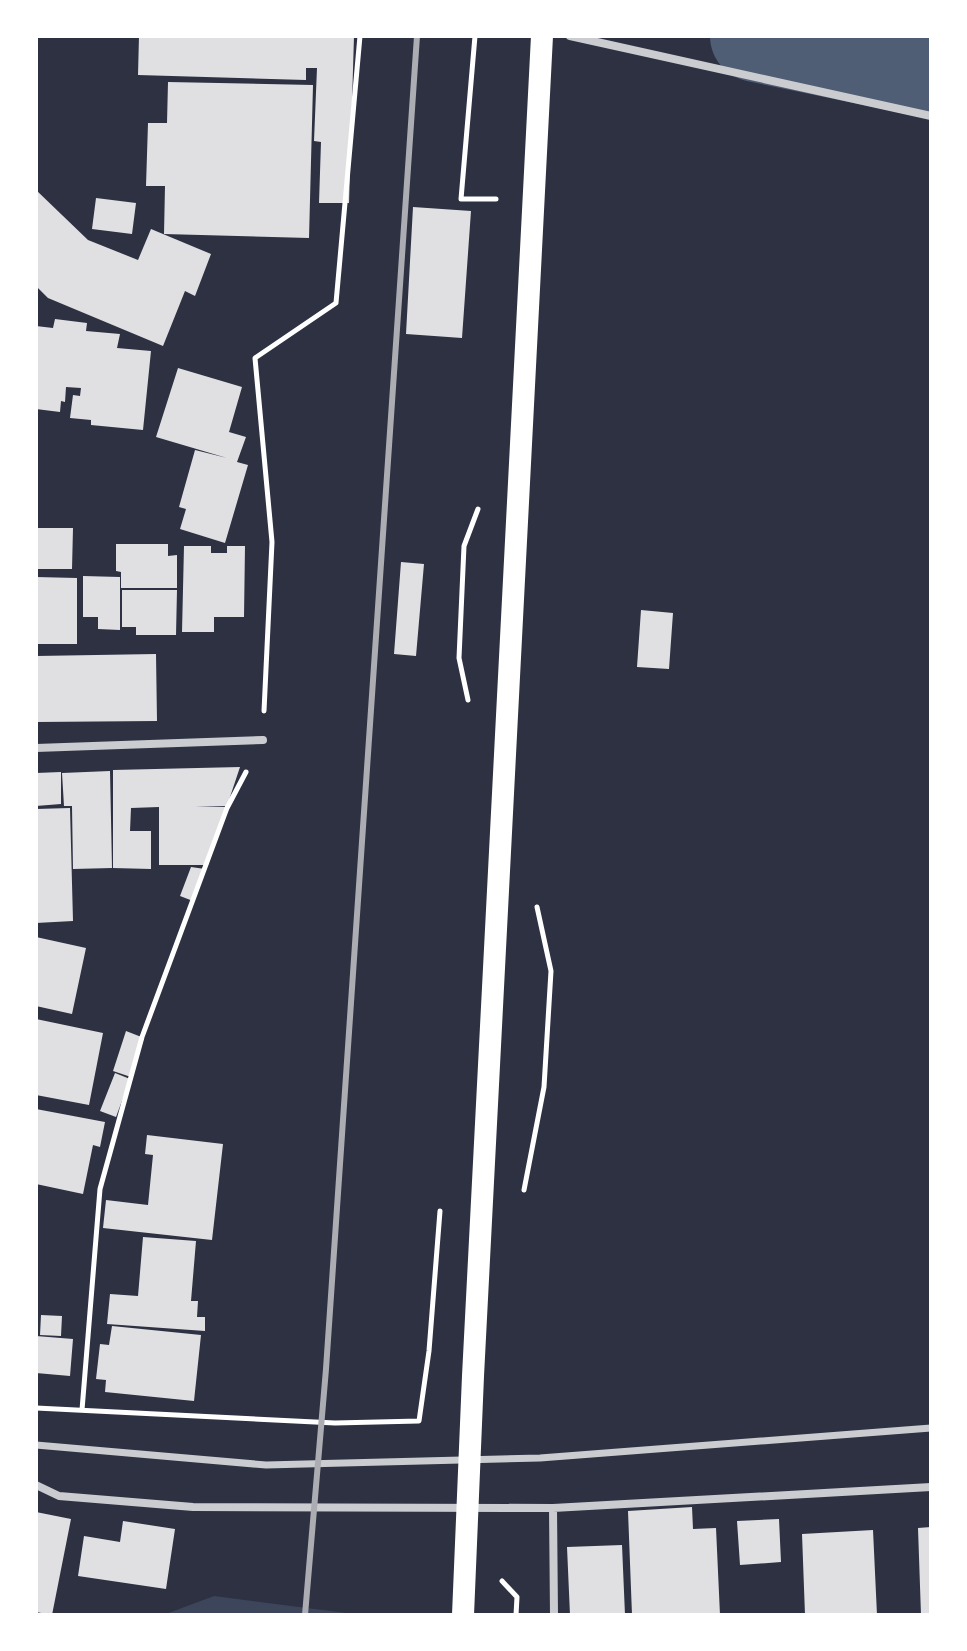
<svg xmlns="http://www.w3.org/2000/svg" width="967" height="1651" viewBox="0 0 967 1651" font-family="Merriweather,serif">
  <rect width="100%" height="100%" fill="#2d3142"/>
  <path fill="#3c4559" d="M214,1596L362,1615H163Z"/>
  <g fill="none" stroke-linecap="round" stroke-linejoin="round">
    <path stroke="#4f5d75" stroke-width="92" d="M756,36L931,72"/>
  </g>
  <path fill="#e0e0e3" d="M139,36H354L349,203H319L321,142L314,141L317,68H306V80L138,75Z
    M168,82L313,85L309,238L164,234L165,186H146L148,123H167Z
    M36,190L88,240L138,260L151,229L211,254L195,296L185,291L163,346L48,298L36,286Z
    M96,198L136,203L132,234L92,229Z
    M413,207L471,211L462,338L406,334Z
    M55,319L87,323L86,331L120,334L117,348L151,351L143,430L91,425V420L70,418L73,395L80,396L81,388L66,387L65,402L61,401L60,412L36,409V326L53,328Z
    M178,368L242,387L229,432L246,437L237,462L248,465L225,543L180,529L186,509L179,507L195,450L227,458L156,437Z
    M36,528H73L72,569H36Z
    M116,544H168V556L177,555V588H121V572L116,571Z
    M184,546H211V553H227V546H245L244,617H214V632H182Z
    M401,562L424,564L416,656L394,654Z
    M83,576L120,577V630L98,629V617H83Z
    M36,577L77,578V644H36Z
    M122,590H177L176,635H136V627H122Z
    M641,610L673,613L669,669L637,667Z
    M156,654L157,721L36,722V656Z
    M240,767L227,806L195,807H227L208,865H159V807L131,808L130,831H151V869L113,868V770Z
    M110,771L112,868L73,869L72,806H64L62,773Z
    M61,772V804L36,806V773Z
    M70,808L73,921L36,923V809Z
    M191,867L205,869L193,901L180,896Z
    M36,937L86,948L72,1014L36,1006Z
    M36,1019L103,1033L89,1105L36,1095Z
    M126,1031L144,1038L131,1077L113,1071Z
    M115,1073L130,1079L116,1117L100,1111Z
    M36,1109L105,1122L100,1147L93,1145L83,1194L36,1184Z
    M147,1135L223,1144L212,1240L103,1228L106,1200L148,1205L153,1155L145,1154Z
    M143,1237L196,1241L191,1301H198L197,1317H205V1331L107,1324L110,1294L138,1296Z
    M41,1315L62,1316L61,1336L40,1335Z
    M112,1326L201,1335L194,1401L105,1392L106,1380L96,1379L100,1344L109,1345Z
    M36,1336L73,1339L70,1376L36,1373Z
    M692,1507L693,1529L716,1528L720,1615H632L628,1511Z
    M36,1512L71,1519L52,1615L36,1612Z
    M779,1519L781,1562L740,1565L737,1521Z
    M123,1521L175,1529L166,1589L78,1576L84,1536L120,1542Z
    M931,1527V1615H921L918,1528Z
    M873,1530L877,1615H805L802,1534Z
    M622,1545L625,1615H570L567,1547Z"/>
  <g fill="none" stroke-linecap="round" stroke-linejoin="round">
    <path stroke="#fff" stroke-width="5" d="M475,36L461,199H496
      M468,700L459,658L464,546L478,509
      M264,711L272,542L255,358L336,303L360,36
      M524,1190L544,1087L551,971L537,907
      M36,1408L335,1423L419,1421L429,1351L440,1211
      M82,1410L100,1189L142,1037L227,808L246,772
      M502,1581L517,1597L516,1615"/>
    <path stroke="#caccd0" stroke-width="7" d="M36,1445L266,1465L540,1458L931,1428"/>
    <path stroke="#caccd0" stroke-width="8" d="M570,36L931,116
      M36,748L263,740
      M36,1485L59,1496L193,1507L553,1508L931,1487
      M553,1508L554,1615"/>
    <path stroke="#fff" stroke-width="22" d="M463,1615L473,1376L542,36"/>
    <path stroke="#abadb3" stroke-width="6" d="M305,1615L326,1369L417,36"/>
  </g>
  <rect width="967" height="1651" fill="none" stroke="#ffffff" stroke-width="76"/>
</svg>
